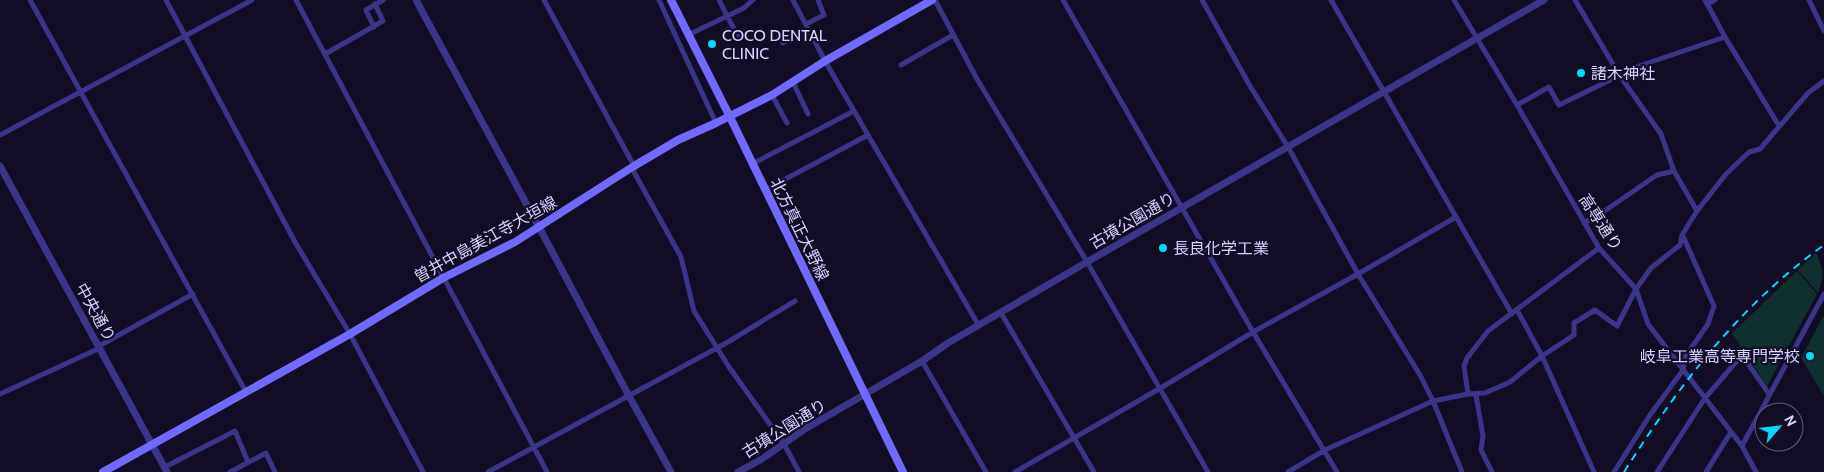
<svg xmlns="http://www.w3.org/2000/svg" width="1824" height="472" viewBox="0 0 1824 472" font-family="Cabin,'Noto Sans JP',sans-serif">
  <rect width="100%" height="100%" fill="#120d25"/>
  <path fill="#103030" d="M1816,253C1824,268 1824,277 1818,293L1798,270Z
    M1797,271L1817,294L1767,386L1732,333Z
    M1824,315V396L1801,358Z"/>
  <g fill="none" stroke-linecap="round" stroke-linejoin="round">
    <path stroke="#3b3587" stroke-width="5" d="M30,0L246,392
      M166,0L295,242L350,334L423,472
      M296,0L547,472
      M544,0L634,166V172L681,257L694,311L729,367L784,444L799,472
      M659,0L716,123
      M719,0L738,37
      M793,0L825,61L979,326
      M935,0L977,79L1087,262L1208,472
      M1063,0L1253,332L1337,472
      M1202,0L1250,86L1288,147L1358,274L1420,375L1433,401L1462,472
      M1331,0L1512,314
      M1454,0L1517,105L1599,248L1636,289L1648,324L1742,446L1756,472
      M1575,0L1620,76L1661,134L1674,171L1697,211
      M1705,0L1725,37L1779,126
      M1809,0L1824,31
      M1707,4L1715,0
      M806,24L824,15L818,0
      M374,27L366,10L383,0
      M688,35L744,8L753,0
      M783,43L808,29
      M325,54L383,21L375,4
      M901,65L953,35
      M793,82L808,114
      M772,95L787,123
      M1517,105L1549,87L1559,105L1639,66L1725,37
      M0,135L252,0
      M752,164L854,111
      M765,190L868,135
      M1584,223L1603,212L1657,175L1674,171
      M1517,310L1542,356L1594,472
      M1001,313L1094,472
      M99,346L193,294
      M922,361L986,472
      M0,394L100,348
      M1468,394L1464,366L1467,358L1488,331L1599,248
      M1476,395L1483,436L1481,450L1492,472
      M1742,446L1824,294
      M165,467L235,431L248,462
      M230,472L266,453L275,472
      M488,472L728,342L795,301
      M1015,472L1159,389L1253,332L1358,274L1456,217
      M1288,472L1325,450L1433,401L1468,394L1485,393L1510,382L1542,356L1574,335V323L1595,310L1617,326L1636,289L1651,268L1680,245L1682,235L1697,211L1726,174L1749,152L1760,149L1808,93L1824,81
      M1614,472L1650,415L1683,370L1685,357L1708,324L1714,306L1683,236
      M1657,472L1705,398L1742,355L1769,394
      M1706,472L1731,432"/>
    <path stroke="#3b3587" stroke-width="7" d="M416,0L539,227L629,396L671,472
      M0,166L167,472
      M738,472L762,459L805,429L922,361L948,343L1087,262L1544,0"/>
    <path stroke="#7269ff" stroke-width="8" d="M671,0L730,117L903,472
      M103,472L350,334L443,278L515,242L634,166L678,140L716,123L772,95L825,61L932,0"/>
    <path stroke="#00dbfd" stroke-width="2" stroke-dasharray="8 6" stroke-linecap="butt" d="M1624,472C1680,384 1738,307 1824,245"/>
  </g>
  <g fill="#00dbfd" stroke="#120d25" stroke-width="2">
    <circle cx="712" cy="44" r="5"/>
    <circle cx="1581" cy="73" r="5"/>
    <circle cx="1163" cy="248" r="5"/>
    <circle cx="1810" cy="356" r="5"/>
  </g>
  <g text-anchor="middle" stroke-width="4.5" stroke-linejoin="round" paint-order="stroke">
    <g font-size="16" fill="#d8d2ff" stroke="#120d25" text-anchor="start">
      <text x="722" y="41">COCO DENTAL<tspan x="722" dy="18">CLINIC</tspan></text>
      <text x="1591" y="79">諸木神社</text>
      <text x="1173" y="254">長良化学工業</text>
      <text x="1800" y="362" text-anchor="end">岐阜工業高等専門学校</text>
    </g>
    <g font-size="16" fill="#d8d2ff" stroke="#120d25">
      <text transform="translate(1132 220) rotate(-30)" y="6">古墳公園通り</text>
      <text transform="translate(1601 222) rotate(57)" y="6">高専通り</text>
      <text transform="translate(800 229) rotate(64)" y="6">北方真正大野線</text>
      <text transform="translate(485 239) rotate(-29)" y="6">曽井中島美江寺大垣線</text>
      <text transform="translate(96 312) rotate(61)" y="6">中央通り</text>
      <text transform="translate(784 428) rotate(-32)" y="6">古墳公園通り</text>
    </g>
  </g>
  <g transform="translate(1779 427) rotate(62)"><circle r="24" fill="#120d25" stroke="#615c7c"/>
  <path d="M0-4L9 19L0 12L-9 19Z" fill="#00dbfd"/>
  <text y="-8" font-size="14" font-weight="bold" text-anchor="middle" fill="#d8d2ff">N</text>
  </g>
</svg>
